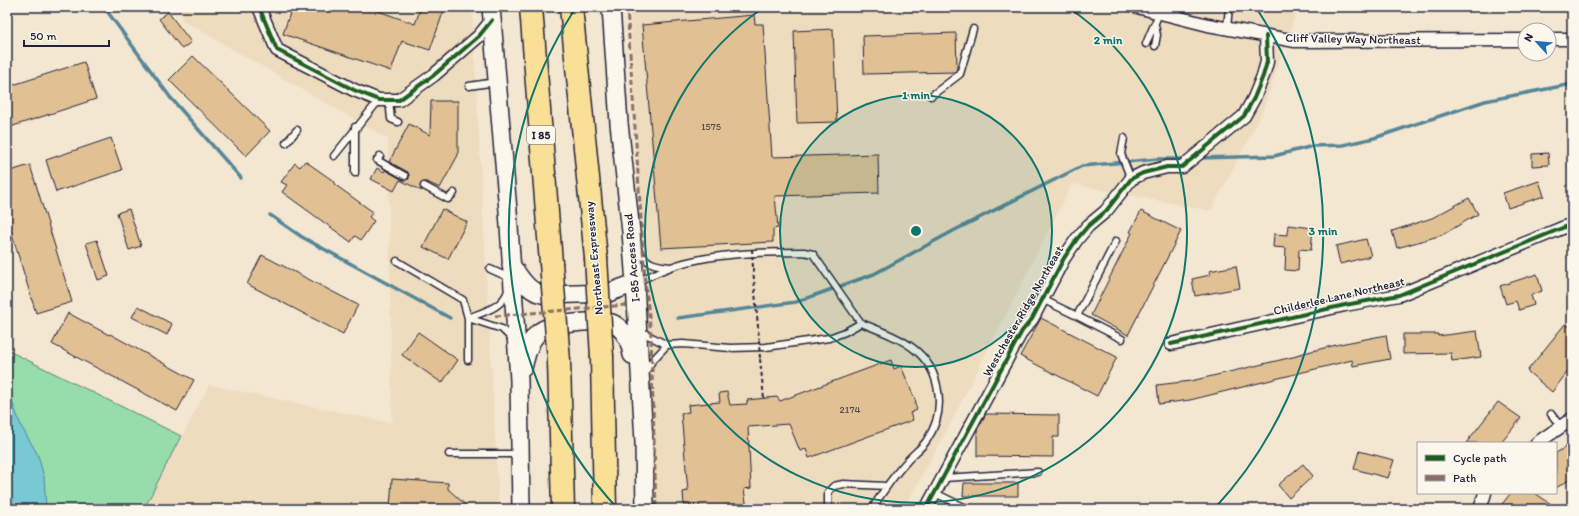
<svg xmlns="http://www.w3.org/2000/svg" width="1579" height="516" viewBox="0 0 1579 516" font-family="Itim,sans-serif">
  <rect width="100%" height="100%" fill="#f3e7d2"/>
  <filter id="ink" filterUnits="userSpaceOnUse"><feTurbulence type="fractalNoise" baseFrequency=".025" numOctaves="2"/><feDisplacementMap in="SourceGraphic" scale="8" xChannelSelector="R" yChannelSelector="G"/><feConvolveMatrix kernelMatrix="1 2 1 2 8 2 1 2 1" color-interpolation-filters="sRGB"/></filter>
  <g filter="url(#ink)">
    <path fill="#eedcbf" d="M181,7H472L499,509H144L209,385L392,423L388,139L182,20Z
      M630,7H1298L1262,113L1211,211L1072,184L955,415L904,509H657Z"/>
    <path fill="#96ddab" stroke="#5c8073" d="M7,350L181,436L144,509H7Z"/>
    <path fill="#78c9d3" stroke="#568696" d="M7,387L21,426L38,455L44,477L46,509H10L7,501Z"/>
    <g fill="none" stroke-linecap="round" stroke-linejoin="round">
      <path stroke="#568696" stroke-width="3.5" d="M104,7L170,97L241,178
        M1199,158L1274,156L1313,146L1343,145L1374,138L1485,101L1572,84
        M270,215L302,237L450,318
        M678,318L796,302L874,274L955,230L1082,166L1158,159H1187"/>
    </g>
    <path fill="#e1c194" stroke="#22223b" d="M292,7H367L415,24L421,7H445L430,50L402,41L391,71L283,34Z
      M168,12L191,42L182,49L159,19Z
      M754,15L755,24H763L772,157L878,154L879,193L775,196L778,228L773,229V242L661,248L642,25Z
      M833,29L837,122L797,123L794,31Z
      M956,33L957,68L955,72L864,74L863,36Z
      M193,56L270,131L246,156L169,80Z
      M84,62L96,99L7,128V87Z
      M431,101H458V155L440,188L427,182H423L420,186L422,191L400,180L394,191L371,179L377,168L384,172L385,170L403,180L409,179V176L408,172L389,162L409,124L430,135Z
      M111,138L122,170L56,192L46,160Z
      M1548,153L1549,165L1532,166V154Z
      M305,161L335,182L334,184L373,212L369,217L374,221L361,240L355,236L351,242L282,192L287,185L281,182L295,163L300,167Z
      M30,165L72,302L36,313L7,218V172Z
      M1539,181L1544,196L1508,208L1503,193Z
      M1469,198L1478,214L1442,235L1397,248L1392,231L1432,218Z
      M129,209L141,246L129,250L117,213Z
      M442,209L467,222L448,259L423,247Z
      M1141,211L1181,231L1128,335L1091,315L1132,233L1130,232Z
      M1288,225L1313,228L1311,250L1299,249L1298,271L1285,270L1286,248L1273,247L1274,234L1287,235Z
      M1366,239L1371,256L1340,264L1336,246Z
      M97,240L109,276L98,280L86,243Z
      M262,255L358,305L343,334L247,284Z
      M1236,266L1240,288L1195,296L1192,279L1210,275L1209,271Z
      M1537,274L1542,291L1531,295L1534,305L1519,310L1516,301L1506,304L1500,286Z
      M138,306L172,324L167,335L132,317Z
      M68,313L109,335L110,334L194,380L177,411L52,344Z
      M1041,318L1117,357L1097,396L1020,356Z
      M1565,324L1572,328V366L1552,392L1527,371Z
      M1477,331L1481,357L1452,361L1451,353L1403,354V334H1438V336Z
      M418,332L458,360L442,383L402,355Z
      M1386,335L1390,359L1353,366L1352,360L1190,400L1159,404L1157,385L1191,381L1297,356L1296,355L1340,344Z
      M891,360L894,369L901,366L916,402L915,403L917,410L910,413L913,420L809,458L806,449L800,451L789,424L748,427L751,488L744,489L747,509H700L699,504L684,505L683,492L688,491L681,413L689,412L688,405L720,402L719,393L727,392L730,405L747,404V400L777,397L780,401Z
      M1498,402L1521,418L1501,443H1466Z
      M986,414L1059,415V437H1053V457L977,456V430Z
      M1572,443V478L1556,488V453Z
      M1359,451L1394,460L1388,478L1354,469Z
      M1303,464L1313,476L1289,498L1278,485Z
      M392,479L448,483V489L470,509H390Z
      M964,483H1018V496H963Z
      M1511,493H1535L1558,509H1509L1502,504Z"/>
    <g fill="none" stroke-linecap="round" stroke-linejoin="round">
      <g stroke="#22223b" stroke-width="9">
        <path id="service" d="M1155,25L1157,35L1155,46
          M1227,28L1229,7
          M1146,44C1150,33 1155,24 1159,13
          M469,86L496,82
          M931,96L960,74L973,29
          M389,100L391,119L398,122
          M1124,138L1121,154L1131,179
          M286,143L297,130
          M334,156L379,100
          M380,156L377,160L405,176
          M355,173V127
          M424,186L448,199L454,193
          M638,250C647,264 654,265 670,267
          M397,261L463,300L468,318V360
          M490,269L510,278
          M637,282C648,277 659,271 671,267C710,253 763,252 804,252L813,254L861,323
          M1042,299L1077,316L1122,339
          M1077,316L1116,241
          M468,318C483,312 502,308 508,291
          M468,318L502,329L512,339
          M640,331L667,345L683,344L730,348L766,347L829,338L845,332L861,323C896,337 932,348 938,391C941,409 937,425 927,440C922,448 914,453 908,460C894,475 883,491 872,509
          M644,374L652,361L667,345
          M1551,414L1561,427
          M449,454H519
          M944,478L1038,472
          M935,493L968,509
          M828,509V492L834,486L843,484L886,486"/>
      </g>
      <g stroke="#22223b" stroke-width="15">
        <path id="minor" d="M259,7L277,50L354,90L379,100H399L434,75L479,36L492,20
          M1137,7L1208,25L1295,41L1525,40
          M1549,39H1572
          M1171,344L1345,305L1399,295L1572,224
          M1537,443L1572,419
          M926,509L1022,331L1032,319L1064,258L1077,239L1088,226L1106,211L1131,179L1143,173L1167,167H1182L1244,116L1254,98L1263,76L1267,62L1266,36
          M1482,509L1481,506L1485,493"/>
      </g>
      <g stroke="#22223b" stroke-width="20">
        <path id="secondary" d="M491,7L508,211L519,380L521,509
          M611,7L619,123L631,232L635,283L644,442L645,509
          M511,265C522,279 527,292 546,295L608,293L635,283
          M523,368C526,357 528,343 537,334C540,331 546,328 550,327C561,324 605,318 614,324C626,331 630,342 632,355"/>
      </g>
      <g stroke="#22223b" stroke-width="25">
        <path id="motorway" d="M531,7L551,263
          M571,7L596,258
          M602,357L605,509
          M559,361L563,509"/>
      </g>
      <path stroke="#22223b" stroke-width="2" stroke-dasharray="4 3" stroke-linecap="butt" d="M753,268L759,339
        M760,359L764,399"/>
      <use href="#service" stroke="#fbf7ec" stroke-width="6"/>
      <use href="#minor" stroke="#fbf7ec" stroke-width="12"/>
      <use href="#secondary" stroke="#fbf7ec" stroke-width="17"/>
      <use href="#motorway" stroke="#fadf96" stroke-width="22"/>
      <g stroke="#22223b" stroke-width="25" stroke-linecap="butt">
        <path id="motorway-bridge" d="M596,258L602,357
          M551,263L559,361"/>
      </g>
      <path stroke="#22223b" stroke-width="2" stroke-dasharray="4 3" stroke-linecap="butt" d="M752,249L753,268
        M759,340L760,359"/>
      <use href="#motorway-bridge" stroke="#fadf96" stroke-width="22"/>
      <path stroke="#8d6e63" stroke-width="3" stroke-dasharray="6 3" stroke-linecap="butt" d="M627,7L645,279L651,335L656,509
        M495,316L628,305"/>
      <g stroke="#fbf7ec" stroke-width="6">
        <path id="cycleway" d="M259,7L277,50L354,90L379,100H399L434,75L479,36L492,20
          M1171,344L1345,305L1399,295L1572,224
          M926,509L1022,331L1032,319L1064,258L1077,239L1088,226L1106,211L1131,179L1143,173L1167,167H1182L1244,116L1254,98L1263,76L1267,62L1266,36"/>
      </g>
      <use href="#cycleway" stroke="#1b5e20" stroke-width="4"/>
    </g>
  </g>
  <circle cx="916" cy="231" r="136" fill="#0f766e" fill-opacity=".12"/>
  <g fill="none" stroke="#0f766e" stroke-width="2">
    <circle cx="916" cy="231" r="136"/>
    <path d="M1069 8A271 271 0 1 1 763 8"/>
    <path d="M618 509A407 407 0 0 1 575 9M1257 9A407 407 0 0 1 1214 509"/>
  </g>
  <g text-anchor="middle" stroke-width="3" stroke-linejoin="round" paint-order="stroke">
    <g font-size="10" fill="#524a51">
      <text x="711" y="130">1575</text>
      <text x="850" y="413">2174</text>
    </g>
    <rect fill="#fbf7ec" stroke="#636270" stroke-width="1" x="527" y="126" width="28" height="18" rx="3"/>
    <g font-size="11" font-weight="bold" fill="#22223b">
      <text x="541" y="139">I 85</text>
    </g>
    <g font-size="12" fill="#22223b" stroke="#fbf7ec">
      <text transform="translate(1353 39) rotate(1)" y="4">Cliff Valley Way Northeast</text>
      <text transform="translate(594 258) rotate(-95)" y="4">Northeast Expressway</text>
      <text transform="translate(632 258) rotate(-95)" y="4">I-85 Access Road</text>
      <text transform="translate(1339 296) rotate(-13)" y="4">Childerlee Lane Northeast</text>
      <text transform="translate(1023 311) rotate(-60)" y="4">Westchester Ridge Northeast</text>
    </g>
  </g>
  <circle cx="916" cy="231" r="6" fill="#0f766e" stroke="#fbf7ec" stroke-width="2"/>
  <g font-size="12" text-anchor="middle" font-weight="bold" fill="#0f766e" stroke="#fbf7ec" stroke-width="3" stroke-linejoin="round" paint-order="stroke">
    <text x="1108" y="44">2 min</text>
    <text x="916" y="99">1 min</text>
    <text x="1323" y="235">3 min</text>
  </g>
  <rect width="1579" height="516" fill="none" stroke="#fbf7ec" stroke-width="24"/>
  <rect x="12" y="12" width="1555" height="492" fill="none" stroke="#22223b" stroke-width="1.5" filter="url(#ink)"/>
  <rect x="1417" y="442" width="140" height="52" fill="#fbf7ec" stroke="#a4a2a5"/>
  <rect x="1425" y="455" width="20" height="6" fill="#1b5e20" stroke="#a4a2a5"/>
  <text x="1453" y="462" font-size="12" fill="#22223b">Cycle path</text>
  <rect x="1425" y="475" width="20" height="6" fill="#8d6e63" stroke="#a4a2a5"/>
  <text x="1453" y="482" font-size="12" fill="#22223b">Path</text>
  <g transform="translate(1537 42) rotate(297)"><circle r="19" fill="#fbf7ec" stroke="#a4a2a5"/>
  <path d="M0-3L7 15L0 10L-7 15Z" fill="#1f6fb2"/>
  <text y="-6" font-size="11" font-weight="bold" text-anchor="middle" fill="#22223b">N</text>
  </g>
  <path d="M24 40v6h85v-6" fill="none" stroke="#22223b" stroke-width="2"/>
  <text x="30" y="40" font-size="12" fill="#22223b" stroke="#fbf7ec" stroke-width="3" paint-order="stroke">50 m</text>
</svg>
